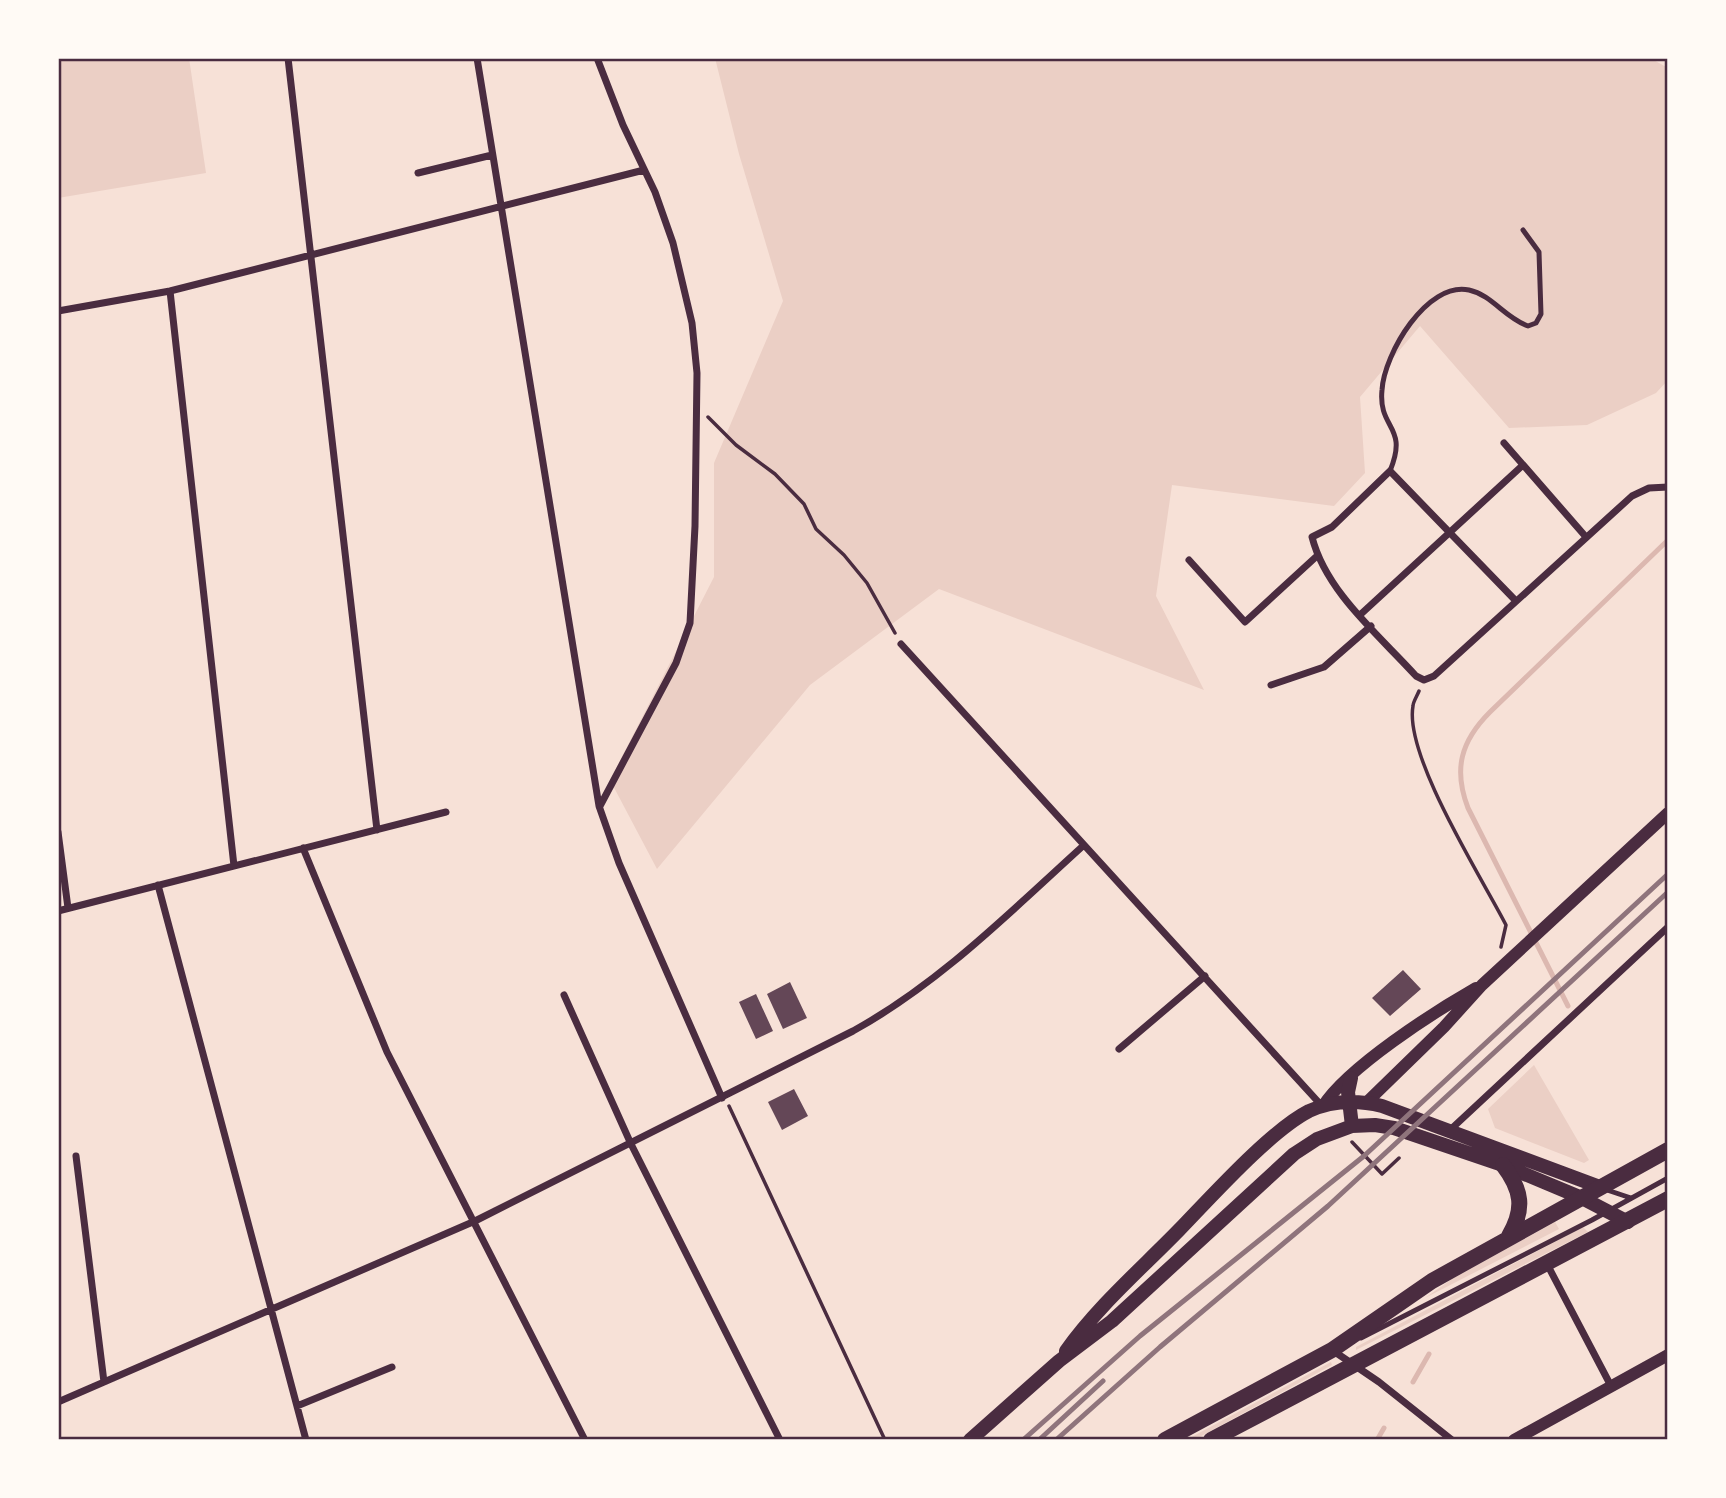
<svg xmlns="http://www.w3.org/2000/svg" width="1726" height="1498" viewBox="0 0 1726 1498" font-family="'Noto Sans',sans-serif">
  <rect width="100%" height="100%" fill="#f7e1d7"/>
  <path fill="#ebcfc5" d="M58,58H189L206,173L58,198Z
    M715,58H1650L1668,68V380L1656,393L1587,425L1509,428L1420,326L1360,397L1365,473L1334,506L1172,485L1156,596L1204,690L939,589L810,685L657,869L610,780L714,577V463L783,301L739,154Z
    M1534,1065L1589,1160L1584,1163L1495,1128L1488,1109Z
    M1555,1222L1559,1229L1425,1298L1452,1279Z
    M1583,1227L1588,1232L1356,1350V1347Z
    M1331,1362L1332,1365L1194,1440H1186Z"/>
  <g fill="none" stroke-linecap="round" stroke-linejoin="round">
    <path stroke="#dcb8b0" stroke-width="5" d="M1568,1006L1468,808C1453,769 1461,741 1490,712L1668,540
      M1413,1382L1429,1354
      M1377,1440L1384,1428"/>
  </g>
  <path fill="#644757" d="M1403,970L1421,989L1390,1016L1372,998Z
    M790,982L807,1018L783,1029L767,994Z
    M756,994L773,1031L756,1039L739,1002Z
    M794,1089L808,1116L782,1130L768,1102Z"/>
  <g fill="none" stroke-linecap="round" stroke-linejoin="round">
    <path stroke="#4a2c40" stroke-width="3.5" d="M708,417L736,445L775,474L804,504L816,529L844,555L867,583L895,633
      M1419,691C1417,696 1413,702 1413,706C1404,756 1482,878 1506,925L1501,947
      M729,1106L885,1440
      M1352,1142L1382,1174L1399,1158"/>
    <path stroke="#4a2c40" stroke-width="5" d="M1390,471C1409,425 1378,430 1382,390C1384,354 1427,281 1469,290C1492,295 1505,318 1528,326L1536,323L1541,314L1539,252L1523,230
      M1604,1189L1631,1198
      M1361,1338L1592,1220L1668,1178"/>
    <path stroke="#4a2c40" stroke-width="7" d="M288,58L377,830
      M477,58L599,806L619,863L722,1098
      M597,58L623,125L655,192L673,243L692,323L697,373L695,526L690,623L676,663L600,806
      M418,173L492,155
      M170,291L234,866
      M58,311L170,291L644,170
      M1504,443L1586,537
      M1189,560L1245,622L1318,555
      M1516,601L1390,471L1332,527L1312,537C1326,592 1379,635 1416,676L1424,680L1434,676L1632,496L1649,488L1668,487
      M1361,614L1523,465
      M901,644L1322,1106
      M1271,685L1324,667L1371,626
      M58,832L68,908
      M303,848L387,1052L585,1440
      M158,885L306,1440
      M58,911L446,812
      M564,995L631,1144L780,1440
      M1119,1049L1205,976
      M1449,1131L1668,927
      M76,1156L104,1382
      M1547,1264L1611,1386
      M1332,1350L1379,1382L1452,1440
      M58,1402L475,1221L853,1031C940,983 1010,912 1084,845
      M297,1406L392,1367"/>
    <path stroke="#4a2c40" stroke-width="12" d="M1367,1102L1444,1027L1482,985L1668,813
      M1323,1106C1348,1067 1434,1012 1476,988
      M1514,1440L1668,1355"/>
    <path stroke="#4a2c40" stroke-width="14" d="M1351,1078L1348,1092L1352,1126
      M1066,1351C1098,1306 1141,1269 1179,1230C1211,1197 1270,1131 1309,1111C1333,1100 1357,1100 1382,1106L1600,1187
      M970,1440L1059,1361L1112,1321L1294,1154L1317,1139L1352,1126L1375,1125L1394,1128L1503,1165L1582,1198L1628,1222"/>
    <path stroke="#4a2c40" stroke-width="16" d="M1503,1165C1522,1190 1525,1209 1509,1236
      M1165,1440L1332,1350L1432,1281L1668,1150
      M1211,1440L1668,1199"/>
    <path stroke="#8f747c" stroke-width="5" d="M1023,1440L1140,1336L1364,1156L1668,874
      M1039,1440L1103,1381
      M1056,1440L1160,1347L1328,1206L1668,892"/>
  </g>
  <rect width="1726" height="1498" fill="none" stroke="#fffaf5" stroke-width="119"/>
  <rect x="60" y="60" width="1606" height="1378" fill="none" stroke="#4a2c40" stroke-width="2.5"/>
</svg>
